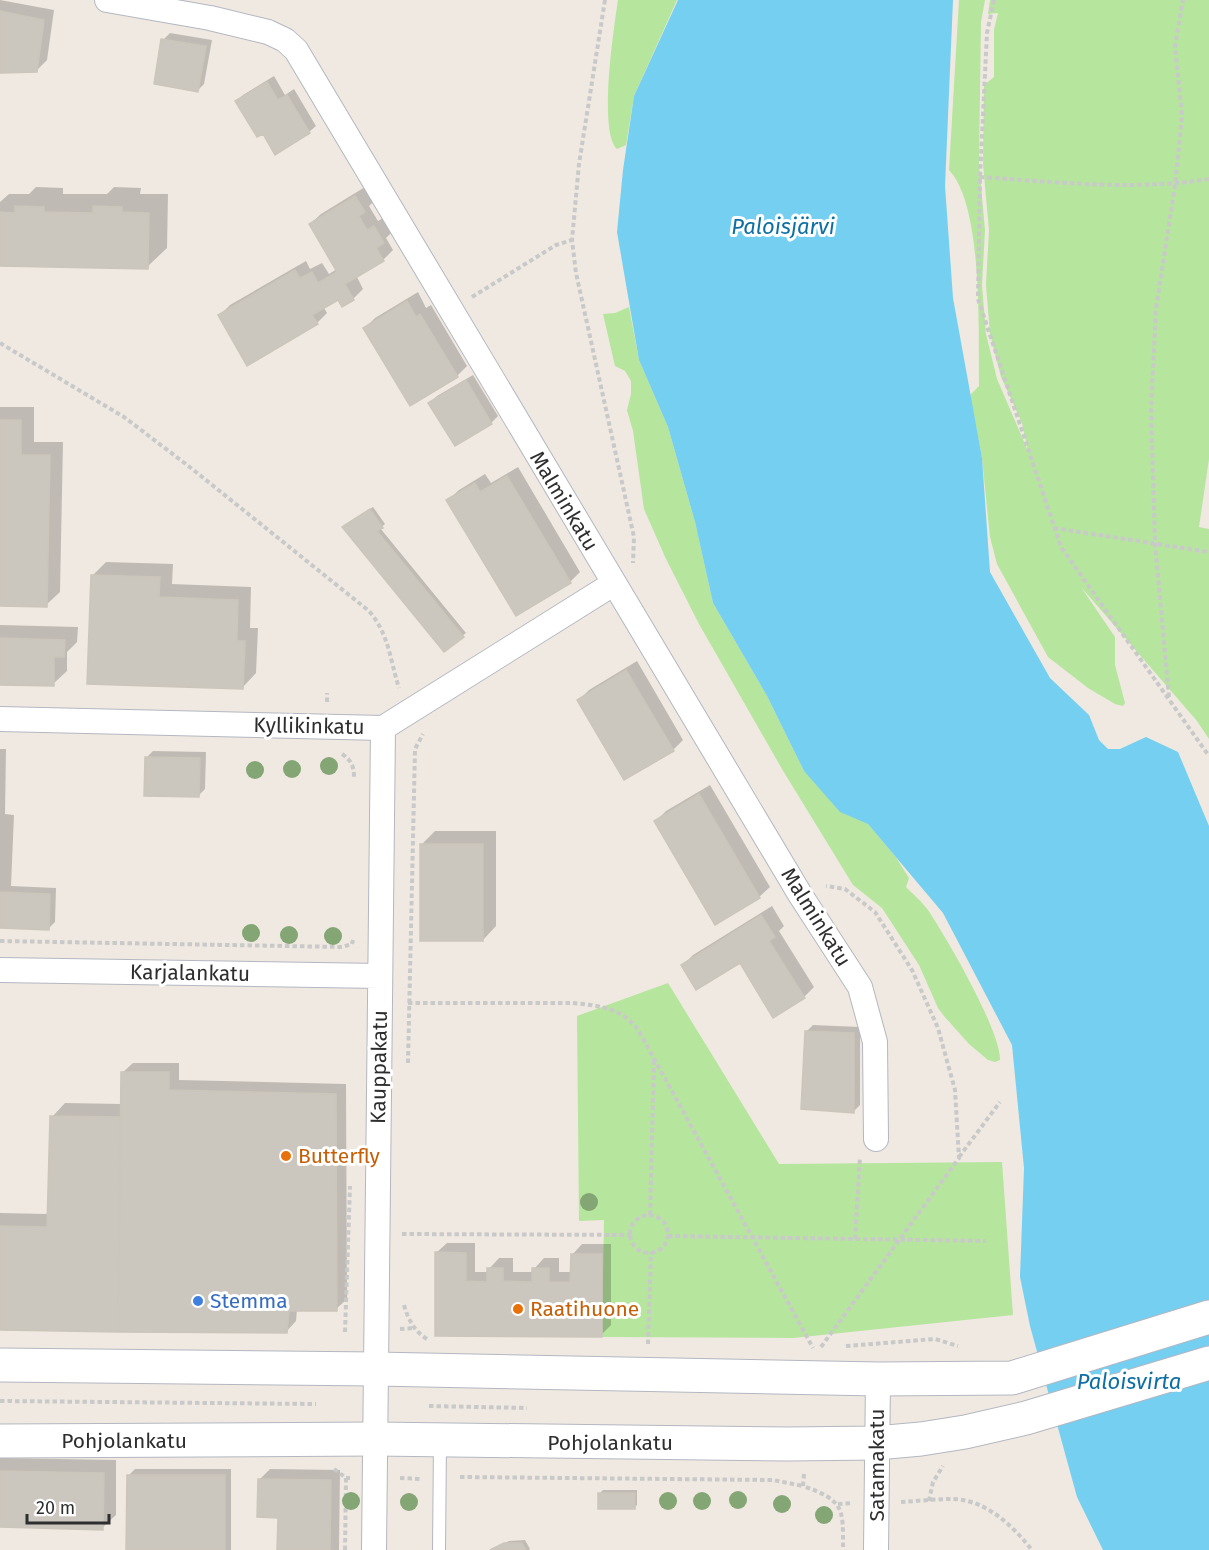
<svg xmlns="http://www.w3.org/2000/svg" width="1209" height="1550" viewBox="0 0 1209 1550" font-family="'Fira Sans',sans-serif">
  <rect width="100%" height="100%" fill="#efe9e1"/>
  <path fill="#b6e59e" d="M618,0H677L634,96L626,145L617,149C598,131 614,27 618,0Z
    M959,0H985L981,22L979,164L985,230L982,285L986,334L997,379L1028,451L1022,423L1001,377L990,334L986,285L989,230L983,164L984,85L994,77V30L998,13L988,14L990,0H1209V459L1199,527L1209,529V739L1197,721L1081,587L1115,637V665L1125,703L1123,706L1115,704L1088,688L1048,657L997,564L990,537L982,458L970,395L979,386C978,335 984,207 949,170Z
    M629,307L639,360L668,427L695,522L713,603L767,696L804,771L852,814L868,824L895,856L909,878L906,887C913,894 922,902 928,910C946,937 1001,1031 1000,1060L995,1062L988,1060L969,1044L944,1016L938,1008L919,965L882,908L853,885L782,769L699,624L666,559L644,509L633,431L627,410L631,394V381L625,371L615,366L603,314L615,313Z
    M668,983L779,1164L1002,1162L1013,1315L793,1338L602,1337L604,1220L579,1221L577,1016Z"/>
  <path fill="#75cff0" d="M678,0H953L945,186L953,298L982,458L990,572L1050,678L1089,715L1099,740L1108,749H1120L1146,737L1178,752L1209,826V1550H1103L1077,1497L1030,1326L1020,1277L1024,1168L1012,1045L943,913L868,824L840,812L804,771L767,696L713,603L695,522L668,427L639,360L617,232L623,170L634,96Z"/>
  <path fill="#0003" d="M0,0L54,10L47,60L37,70L0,72Z
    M170,33L212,40L204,84L198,90L163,40Z
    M274,76L285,95L294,89L316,126L309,132H263L237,101L243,95Z
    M36,187L63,188V194H107L114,187L141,188L140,194H168L167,248L147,267L0,265V202L9,194H29Z
    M365,187L374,201L369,206L378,221L385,217L393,231L386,238L393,250L383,260L356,275L363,289L353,299L338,298L323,306L327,313L317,323L219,316L230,305L306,261L310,269L322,263L329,274L337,269L310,224L321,214Z
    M418,292L426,308L431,305L467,366L457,376L365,328L375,318Z
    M473,375L498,416L491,423L430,403L437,396Z
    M0,407H34V442H63L60,592L46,605L0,604Z
    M518,467L580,572L570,582L448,500L459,490L485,474L491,483Z
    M373,507L385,524L380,528L466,633L444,650L347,525Z
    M106,562L173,564L172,584L251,587L250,628H258L256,673L243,687L92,576Z
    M0,625L78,627L77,642L67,652V671L53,684L0,683Z
    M637,661L683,740L673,750L579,700L589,690Z
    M0,749H6L5,814L14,815L11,886L56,888L55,922L48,929L0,927Z
    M153,751L206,752L205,789L198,796L146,758Z
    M710,785L770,887L759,897L656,821L666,811Z
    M435,831H496V926L483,940L421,845Z
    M772,906L784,926L779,931L814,987L804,997L740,961L683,965L693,955Z
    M813,1025L860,1027V1105L854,1111L806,1032Z
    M133,1063H179V1080L346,1084L347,1299L336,1309H297L296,1321L286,1332L0,1329V1213L49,1214L52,1117L65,1103L122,1104V1073Z
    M447,1243H475V1272H489V1269L499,1258H513V1272H534V1269L544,1258H559V1272H572V1255L582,1244H611V1325L601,1335H436V1253Z
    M0,1458L116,1460V1515L102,1528L0,1526Z
    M135,1469H231V1550H128V1476Z
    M270,1469L340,1470L339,1550H278L279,1516L259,1480Z
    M603,1490H637V1505L634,1508L600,1493Z
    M525,1540L530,1549L529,1550H489L509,1541Z"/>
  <path fill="#cbc7bf" stroke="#cbc5ba" stroke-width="1.5" d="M0,11L44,20L37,72L0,73Z
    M161,39L206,46L198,92L154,84Z
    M267,82L278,100L287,95L310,133L275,155L263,134L257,137L235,101Z
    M355,196L365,212L359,216L367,230L374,226L384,243L376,248L384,261L345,284L354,300L342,307L338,300L312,315L318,324L247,366L218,315L295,270L300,278L312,272L318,283L337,272L309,224Z
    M15,206L44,207V212L93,213V206L122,207V212L149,213L148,269L0,266V212L15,213Z
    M407,301L416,317L420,314L458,377L410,406L363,328Z
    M466,380L492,424L455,446L428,403Z
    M0,420H21V455H50L47,607L0,606Z
    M507,476L571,583L516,616L446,500L475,483L480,492Z
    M370,509L383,528L377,531L464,637L444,652L342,527Z
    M91,575L160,577L159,597L238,600L237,641H245L243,689L87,684Z
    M0,638L65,640L64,657H54V686L0,685Z
    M626,670L674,751L624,780L577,700Z
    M145,757L200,758L199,797L144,796Z
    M699,794L760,898L715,925L654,821Z
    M420,844H483V941H420Z
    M0,892L50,894L49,930L0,928Z
    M761,915L775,937L769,941L805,998L773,1018L740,963L696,990L681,965Z
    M805,1031L854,1033V1113L801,1109Z
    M121,1072H169V1090L336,1094L337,1311H289L287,1333L118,1332Z
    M50,1116L121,1117L118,1332L0,1330V1226L47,1227Z
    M435,1252L466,1253V1281L487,1282V1268H503V1281L532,1282V1268H549V1282H570L571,1254H602V1337L435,1336Z
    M0,1471L104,1473L103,1530L0,1527Z
    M127,1475H225V1550H126Z
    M258,1479L331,1480L330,1550H277L278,1518L257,1517Z
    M598,1493H635V1509H598Z
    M504,1543H522L526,1550H490Z"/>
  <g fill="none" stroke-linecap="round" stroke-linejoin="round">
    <g stroke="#b4b7c1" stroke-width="14">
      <path id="lane" d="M439,1550L440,1441"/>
    </g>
    <g stroke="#b4b7c1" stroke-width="26">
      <path id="street" d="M107,0L210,18L268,32L285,40L296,50L801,896L860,987L875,1042L876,1139
        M0,719L383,728L613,584
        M0,970L380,976
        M374,1550L383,728
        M876,1550L878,1379"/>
    </g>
    <g stroke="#b4b7c1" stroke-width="35">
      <path id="secondary" d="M0,1365L376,1369L878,1379L1012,1378L1209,1317
        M0,1441L375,1439L788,1444L876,1443L921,1439L965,1432L1026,1418L1209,1363"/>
    </g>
    <path stroke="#c9c9c9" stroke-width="4" stroke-dasharray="4.5 3" stroke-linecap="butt" d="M605,0L579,164L572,240L576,273L634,537L633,563
      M994,0L987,33L980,177L978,299L1061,547L1209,756
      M980,177C1056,182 1134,191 1209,179
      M472,297L556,245L572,240
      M0,343L124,417L191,468L369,611C389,634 390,660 399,688
      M1054,528L1209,552
      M1169,697L1155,543L1151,409L1156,309L1175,185L1182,116L1175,46L1183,0
      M327,702V693
      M342,754C351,760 354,766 354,777
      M0,941L342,947L352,944L353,940
      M408,1003H572C593,1005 616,1007 631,1022C637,1027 641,1035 645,1042L813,1348
      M408,1063L415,749L423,734
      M959,1157L1000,1102
      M650,1215L654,1060
      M630 1234a19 19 0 1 1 38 0a19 19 0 1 1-38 0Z
      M402,1234L631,1235
      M668,1236L986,1241
      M855,1239L860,1157
      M404,1305C408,1319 414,1331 427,1339
      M400,1329L415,1328
      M345,1332L350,1186
      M648,1344L651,1252
      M846,1346L935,1339L958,1346
      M821,1347L959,1158L955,1090L938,1028L912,970L875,912L845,889L826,886
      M0,1401L316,1404
      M429,1406L527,1408
      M334,1469L346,1478H350
      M804,1474L803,1486C845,1501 843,1508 843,1550
      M460,1477L773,1480L803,1486
      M400,1478L422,1479
      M929,1501L933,1482L943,1466
      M901,1502C918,1501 936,1499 953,1499C986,1500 1012,1525 1032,1550
      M838,1504L852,1503
      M345,1550L346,1478"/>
    <use href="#lane" stroke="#fff" stroke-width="12"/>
    <use href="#street" stroke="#fff" stroke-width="24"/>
    <use href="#secondary" stroke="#fff" stroke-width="33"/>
  </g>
  <g fill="#84a574">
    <circle cx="329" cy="766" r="9"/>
    <circle cx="292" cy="769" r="9"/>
    <circle cx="255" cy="770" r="9"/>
    <circle cx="251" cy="933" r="9"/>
    <circle cx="289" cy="935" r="9"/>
    <circle cx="333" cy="936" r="9"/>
    <circle cx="589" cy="1202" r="9"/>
    <circle cx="738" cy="1500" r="9"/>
    <circle cx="351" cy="1501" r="9"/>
    <circle cx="668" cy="1501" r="9"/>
    <circle cx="702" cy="1501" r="9"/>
    <circle cx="409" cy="1502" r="9"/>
    <circle cx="782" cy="1504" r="9"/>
    <circle cx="824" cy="1515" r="9"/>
  </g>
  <g fill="#e8710a" stroke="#fff" stroke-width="2">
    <circle cx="286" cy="1156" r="6"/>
    <circle cx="518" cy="1309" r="6"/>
  </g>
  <circle fill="#3f7fe0" stroke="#fff" stroke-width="2" cx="198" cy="1301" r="6"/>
  <g text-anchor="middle" stroke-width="6" stroke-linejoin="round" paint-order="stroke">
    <g font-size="21" fill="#2e2e2e" stroke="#fff">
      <text transform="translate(564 501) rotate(59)" y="7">Malminkatu</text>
      <text transform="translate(309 726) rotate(1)" y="7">Kyllikinkatu</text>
      <text transform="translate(816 917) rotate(58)" y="7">Malminkatu</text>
      <text transform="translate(190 973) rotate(1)" y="7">Karjalankatu</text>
      <text transform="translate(379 1067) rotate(-89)" y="7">Kauppakatu</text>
      <text x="124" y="1448">Pohjolankatu</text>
      <text x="610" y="1450">Pohjolankatu</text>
      <text transform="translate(877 1465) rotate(-90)" y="7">Satamakatu</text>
    </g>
    <g font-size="21" fill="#c56008" stroke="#fff" text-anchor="start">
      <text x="298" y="1163">Butterfly</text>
      <text x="530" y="1316">Raatihuone</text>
    </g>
    <g font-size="21" fill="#366cbe" stroke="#fff" text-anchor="start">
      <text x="210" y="1308">Stemma</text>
    </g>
    <g font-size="22" font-style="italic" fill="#0d6fa3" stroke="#fff">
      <text x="783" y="234">Paloisjärvi</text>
      <text x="1129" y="1389">Paloisvirta</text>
    </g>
  </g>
  <path d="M27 1514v9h82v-9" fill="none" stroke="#2e2e2e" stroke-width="3"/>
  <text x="36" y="1514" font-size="18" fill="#2e2e2e" stroke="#ffffff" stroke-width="4.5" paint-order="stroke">20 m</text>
</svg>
